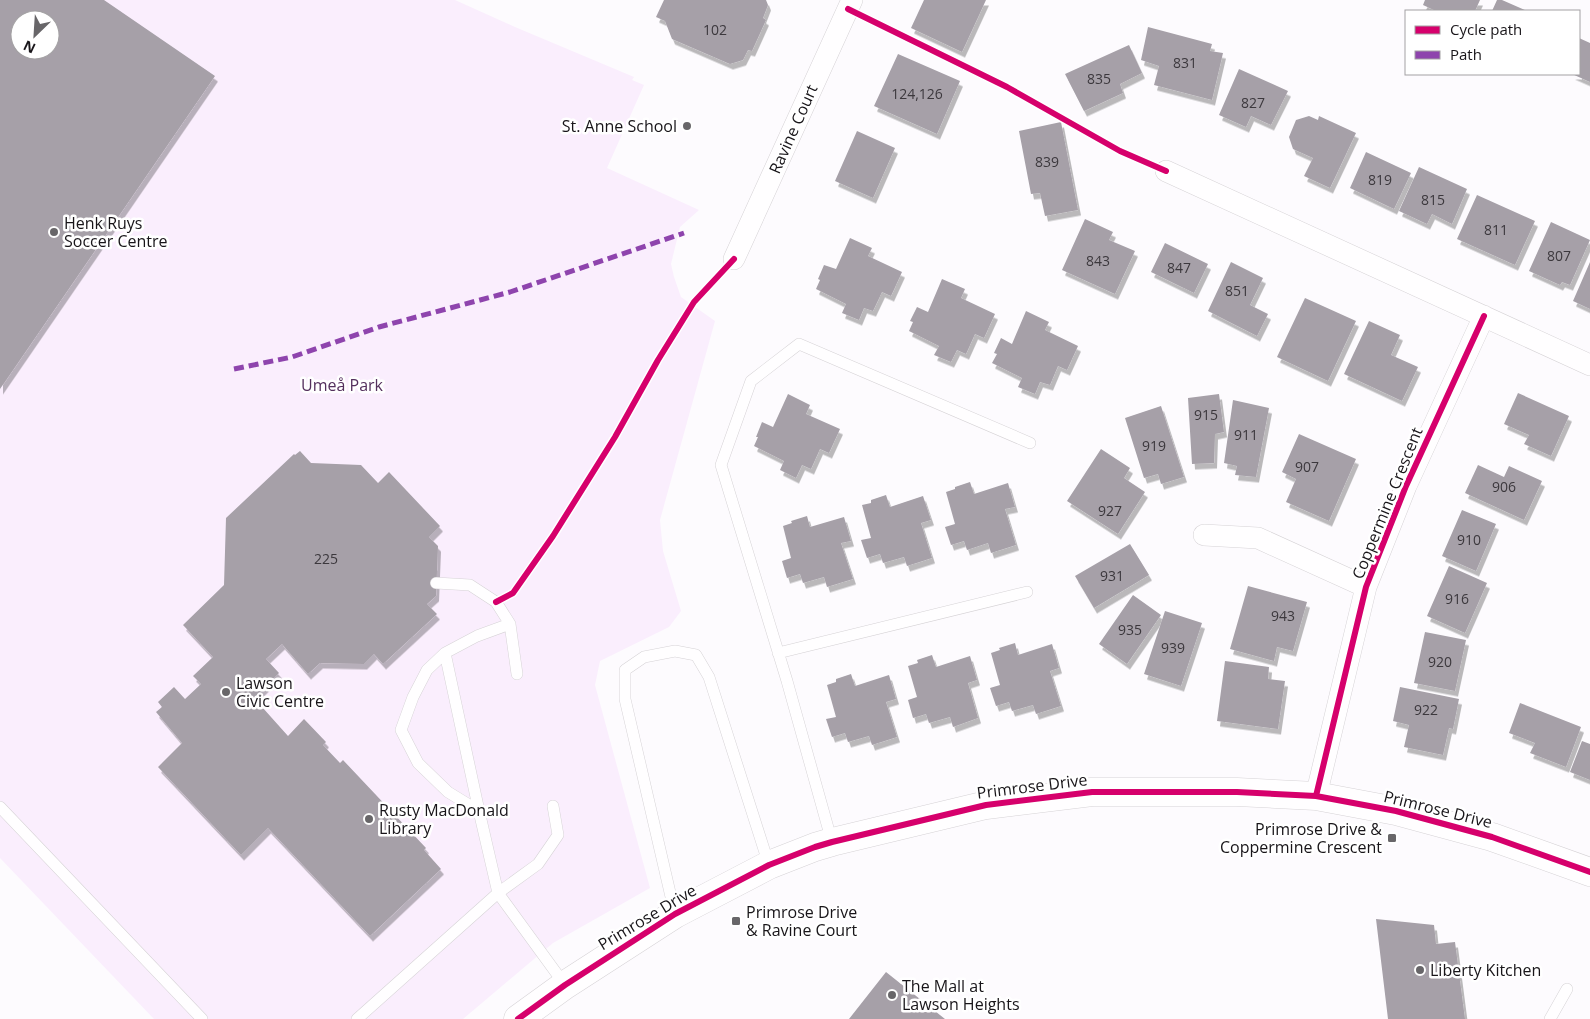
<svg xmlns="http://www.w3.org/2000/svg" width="1590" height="1019" viewBox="0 0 1590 1019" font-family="'Open Sans',sans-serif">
  <defs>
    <filter id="shadow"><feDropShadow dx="3" dy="5.5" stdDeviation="0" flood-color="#0004"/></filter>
  </defs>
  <rect width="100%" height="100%" fill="#fdfbfe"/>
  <path fill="#faeefd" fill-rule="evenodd" d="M0,0H455L515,27L634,77L632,80L644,85L607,168L699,210L680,227L671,264L674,277L681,297L715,321L660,520L663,551L681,611L669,627L600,661L595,685L650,888L553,943L463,1019H154L0,858ZM20,20H50V50H20Z"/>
  <path fill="#a6a0a8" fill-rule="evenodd" filter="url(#shadow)" d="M0,0H104L215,76L0,389ZM20,20H50V50H20Z
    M664,0H766L768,5L763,18L766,20L752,51L748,50L743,60L730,64L672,39L665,21L656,17Z
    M924,0H986L962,52L911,28Z
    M1425,0H1480L1475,11H1436L1423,5Z
    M1497,0H1502L1527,11H1492Z
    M1148,27L1212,44L1210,51L1223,53L1212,100L1154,85L1159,66L1141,60Z
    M1579,38L1590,43V82L1572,74H1579Z
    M1129,45L1142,73L1120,84L1123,93L1084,111L1065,74Z
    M898,54L960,81L937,134L874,106Z
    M1239,69L1288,91L1271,125L1251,116L1246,127L1219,115Z
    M1309,116L1318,120L1319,116L1356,133L1330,188L1304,176L1313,158L1293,149L1289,137L1296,120Z
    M1061,122L1078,210L1045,216L1040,193L1031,194L1019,131Z
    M857,131L895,148L873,198L835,181Z
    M1366,152L1411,173L1394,209L1350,188Z
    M1419,167L1467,189L1452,224L1432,214L1427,224L1399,211Z
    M1477,195L1535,221L1515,265L1457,239Z
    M1085,219L1113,232L1109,240L1135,251L1115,294L1062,270Z
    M1551,222L1590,240L1570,285L1562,282L1560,285L1529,271Z
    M850,238L872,248L868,256L902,272L891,296L882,292L873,311L864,308L859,320L842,313L846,304L816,289L820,280L818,279L824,265L836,269Z
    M1165,243L1208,264L1194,293L1151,272Z
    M1231,262L1263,278L1250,305L1268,314L1257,336L1208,311Z
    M1590,262V309L1573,301Z
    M942,279L965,289L961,298L995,314L984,338L975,334L966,354L957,350L951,362L934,355L939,346L909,331L913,322L910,321L917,307L928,312Z
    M1305,298L1356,321L1328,381L1277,357Z
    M1026,311L1049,322L1045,330L1078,346L1067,370L1058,366L1050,385L1040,382L1035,394L1018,387L1022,378L992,363L997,354L994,353L1001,338L1012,344Z
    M1369,321L1400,335L1391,355L1418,367L1402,401L1344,374Z
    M1518,393L1569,416L1551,456L1524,444L1529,435L1504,424Z
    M788,394L810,405L806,414L840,429L829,453L820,449L811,469L802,465L796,478L780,470L784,461L754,446L758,437H756L762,422L773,427Z
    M1219,394L1224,432L1215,434L1214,463L1192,464L1188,398Z
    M1233,400L1269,408L1256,477L1235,475L1237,466L1224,463Z
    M1161,406L1184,477L1161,484L1158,474L1144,478L1125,418Z
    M1299,434L1356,459L1329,521L1286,502L1296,479L1282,472Z
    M1101,449L1130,468L1124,478L1145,492L1118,534L1067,501Z
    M300,451L311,463L361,465L378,483L389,472L440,526L429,537L438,546L436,596L427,604L437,614L383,664L374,654L364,664L320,663L308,674L282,644L266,659L279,673L254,698L288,736L304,719L326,742L323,745L340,763L343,760L426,848L424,850L441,869L370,936L268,828L241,855L158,767L182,743L156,712L162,707L158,702L174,687L185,699L201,684L193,676L213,657L183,625L224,585L226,518L294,454L295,455Z
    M1478,465L1504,477L1509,466L1542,481L1524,520L1465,493Z
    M970,482L974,494L1008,483L1015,507L1005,509L1016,545L991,553L988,543L967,550L964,541L951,545L945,527L955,524L946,492L955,489V487Z
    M886,495L890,507L923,496L931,520L921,523L932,558L907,566L904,557L883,563L880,554L867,558L861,540L871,538L862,505L871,503V500Z
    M1462,510L1496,524L1476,571L1442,556Z
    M807,516L810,527L844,517L851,541L841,543L853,579L827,587L824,577L803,583L800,574L787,578L782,561L791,558L783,526L792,523L791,521Z
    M1130,544L1149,575L1094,608L1075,576Z
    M1449,566L1487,583L1465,633L1427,616Z
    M1248,586L1307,602L1293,651L1277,647L1274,661L1230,649Z
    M1133,595L1161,615L1127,664L1099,644Z
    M1165,611L1202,623L1181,686L1144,674Z
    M1425,632L1466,640L1455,691L1414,683Z
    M1015,643L1018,655L1052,644L1059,668L1050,671L1061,706L1036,714L1033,705L1012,711L1009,702L996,706L990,688L1000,685L991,653L1000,650L999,648Z
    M932,655L936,667L970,656L977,680L968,683L978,718L953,727L950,717L929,723L926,714L913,718L908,700L917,697L908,666L918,663L917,660Z
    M1225,661L1269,667L1268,679L1285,681L1278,729L1217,721Z
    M851,674L855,686L889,675L896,699L886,702L897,737L872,745L869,736L848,742L845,733L832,737L826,719L836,717L827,685L836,682V679Z
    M1400,687L1459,699L1453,729L1449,728L1443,755L1404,747L1409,725L1393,721Z
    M1520,703L1581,727L1566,767L1530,753L1535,743L1509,733Z
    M1582,741L1590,744V780L1570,772Z
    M1376,919L1434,925L1436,944L1455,942L1465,1019H1388Z
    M886,972L945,1019H849Z"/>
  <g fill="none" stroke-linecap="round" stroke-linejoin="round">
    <g stroke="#d6d3d6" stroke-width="12">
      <path id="service" d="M436,583L470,585L496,602L510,624
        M445,653L477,636L510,624L517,674
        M778,653L1027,592
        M0,807L202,1019
        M479,811L448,792L418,763L401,730L413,697L427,670L445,653L479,811L498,893L565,985
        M832,842L787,681L721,465L751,381L799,344L1030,443
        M675,914L625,699V670L644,657L675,651L696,655L709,677L769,865
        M357,1019L498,893L538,864L558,835L553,806
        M1550,1019L1567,989"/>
    </g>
    <g stroke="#d6d3d6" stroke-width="22">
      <path id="minor" d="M1166,171L1590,365
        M734,259L852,0
        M1204,535L1258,538L1366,587
        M1316,796L1366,587L1406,486L1484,316"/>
    </g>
    <g stroke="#d6d3d6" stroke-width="29">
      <path id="tertiary" d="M518,1019L565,985L675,914L769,865L815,847L832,842L986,805L1092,792H1237L1316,796L1396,811L1492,837L1590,872"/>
    </g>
    <use href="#service" stroke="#fffeff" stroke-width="11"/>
    <use href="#minor" stroke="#fffeff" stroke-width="21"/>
    <use href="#tertiary" stroke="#fffeff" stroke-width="28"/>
    <path stroke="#8e44ad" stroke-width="5" stroke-dasharray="10 5" stroke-linecap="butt" d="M234,369L292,357L379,327L510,292L684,233"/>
    <g stroke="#fff" stroke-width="9">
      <path id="cycleway" d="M848,9L1007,87L1120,151L1166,171
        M496,602L513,593L553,536L615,437L658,360L694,302L734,259
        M1316,796L1366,587L1406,486L1484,316
        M518,1019L565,985L675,914L769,865L815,847L832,842L986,805L1092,792H1237L1316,796L1396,811L1492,837L1590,872"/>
    </g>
    <use href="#cycleway" stroke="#d6006c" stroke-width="6"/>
  </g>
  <g fill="#686669" stroke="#fff" stroke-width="2">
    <circle cx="687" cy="126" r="5"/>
    <circle cx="54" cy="232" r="5"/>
    <circle cx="226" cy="692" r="5"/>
    <circle cx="369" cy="819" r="5"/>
    <rect x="1387" y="833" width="10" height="10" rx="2.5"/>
    <rect x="731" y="916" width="10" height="10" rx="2.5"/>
    <circle cx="1420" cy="970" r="5"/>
    <circle cx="892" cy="995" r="5"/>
  </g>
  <g text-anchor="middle" stroke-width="5" stroke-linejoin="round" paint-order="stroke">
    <g font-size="14" fill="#3c383d">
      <text x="715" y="35">102</text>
      <text x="1185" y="68">831</text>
      <text x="1099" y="84">835</text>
      <text x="917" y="99">124,126</text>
      <text x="1253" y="108">827</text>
      <text x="1047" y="167">839</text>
      <text x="1380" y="185">819</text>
      <text x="1433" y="205">815</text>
      <text x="1496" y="235">811</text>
      <text x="1559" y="261">807</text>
      <text x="1098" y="266">843</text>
      <text x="1179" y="273">847</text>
      <text x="1237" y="296">851</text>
      <text x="1206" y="420">915</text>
      <text x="1246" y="440">911</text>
      <text x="1154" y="451">919</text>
      <text x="1307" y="472">907</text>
      <text x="1504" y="492">906</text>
      <text x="1110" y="516">927</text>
      <text x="1469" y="545">910</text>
      <text x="326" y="564">225</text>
      <text x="1112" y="581">931</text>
      <text x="1457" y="604">916</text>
      <text x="1283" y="621">943</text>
      <text x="1130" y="635">935</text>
      <text x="1173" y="653">939</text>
      <text x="1440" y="667">920</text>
      <text x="1426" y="715">922</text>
    </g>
    <g font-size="16" fill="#181519" stroke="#fff" text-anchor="start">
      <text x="677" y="132" text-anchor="end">St. Anne School</text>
      <text x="64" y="229">Henk Ruys<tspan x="64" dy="18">Soccer Centre</tspan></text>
      <text x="236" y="689">Lawson<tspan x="236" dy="18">Civic Centre</tspan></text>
      <text x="379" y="816">Rusty MacDonald<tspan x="379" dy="18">Library</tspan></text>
      <text x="1382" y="835" text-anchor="end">Primrose Drive &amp;<tspan x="1382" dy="18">Coppermine Crescent</tspan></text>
      <text x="746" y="918">Primrose Drive<tspan x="746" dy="18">&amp; Ravine Court</tspan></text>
      <text x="1430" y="976">Liberty Kitchen</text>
      <text x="902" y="992">The Mall at<tspan x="902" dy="18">Lawson Heights</tspan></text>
    </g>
    <g font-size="16" fill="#181519" stroke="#fff">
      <text transform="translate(793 129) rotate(-66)" y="6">Ravine Court</text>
      <text transform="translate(1387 503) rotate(-68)" y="6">Coppermine Crescent</text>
      <text transform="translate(1032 786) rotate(-7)" y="6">Primrose Drive</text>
      <text transform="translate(1438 809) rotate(14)" y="6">Primrose Drive</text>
      <text transform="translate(647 917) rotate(-31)" y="6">Primrose Drive</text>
    </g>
    <g font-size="16" fill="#54305d" stroke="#fff">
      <text x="342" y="391">Umeå Park</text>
    </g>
  </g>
  <rect x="1405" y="10" width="175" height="65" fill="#ffffff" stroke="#a3a1a3"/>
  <rect x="1415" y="26" width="25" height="8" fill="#d6006c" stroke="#a3a1a3"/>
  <text x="1450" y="35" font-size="15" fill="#181519">Cycle path</text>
  <rect x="1415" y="51" width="25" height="8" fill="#8e44ad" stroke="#a3a1a3"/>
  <text x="1450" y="60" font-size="15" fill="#181519">Path</text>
  <g transform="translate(35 35) rotate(205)"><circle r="24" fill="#ffffff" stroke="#a3a1a3"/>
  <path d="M0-4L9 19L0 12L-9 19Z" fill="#686669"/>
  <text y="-8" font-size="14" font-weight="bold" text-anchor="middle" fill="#181519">N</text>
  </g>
</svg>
